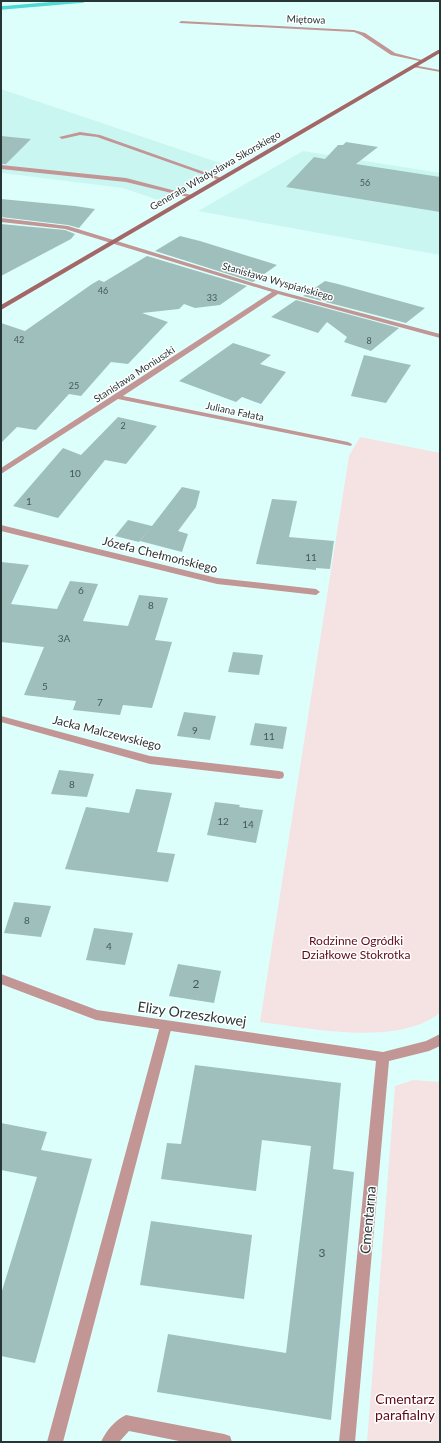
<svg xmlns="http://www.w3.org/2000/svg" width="441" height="1443" viewBox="0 0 441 1443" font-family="Lato,sans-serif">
  <rect width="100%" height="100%" fill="#ddfffc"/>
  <path fill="#caf6f2" d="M1,89L229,166L164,202L123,188L1,173Z
    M303,151L440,173V255L198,211Z"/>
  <path fill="#f5e2e2" d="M360,437L440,453V1013C397,1047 310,1028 260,1022L349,456Z
    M413,1080L440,1082V1442H367L395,1086Z"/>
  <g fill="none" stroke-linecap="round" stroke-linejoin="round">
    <path stroke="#52d8d2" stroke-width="3.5" d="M1,8L83,1"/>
  </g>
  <path fill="#9fbfbd" d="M1,136L31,139L6,164H1Z
    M346,142L378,147L356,164L440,177V212L286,187L314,157L325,159L338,145H343Z
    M1,199L75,206L95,209L79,228L68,225L1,217Z
    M1,224L65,230L75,234L71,239L1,276Z
    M180,236L200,241L277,265L253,282L155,251Z
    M147,256L247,286L220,305L195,308L184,304L179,309L142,313L168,322L128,364L111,362L81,396L69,394L36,430L17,427L1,443V323L25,331L92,284L99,280L104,282Z
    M325,281L338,284L425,308L406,323L303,296Z
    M296,300L399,328L371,351L344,342L347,337L327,322L318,333L271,317Z
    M233,343L271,355L260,364L286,372L261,404L242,397L236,402L179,381Z
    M364,355L411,365L386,403L351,396Z
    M118,417L157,426L126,464L105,460L58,518L13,506L63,448L81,455Z
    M182,487L200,491L196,507L178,531L188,534L182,552L140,541L152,526L139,542L115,536L128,520L152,526Z
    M272,499L297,501L289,537L334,541L330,569L316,568V570L256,564Z
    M1,562L29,565L11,604L57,609L70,581L98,584L83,621L128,626L139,595L168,598L155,640L172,642L152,708L123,705L120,715L73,710L76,701L24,695L44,647L1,642Z
    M233,652L263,655L259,675L228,672Z
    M184,712L216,716L210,740L177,736Z
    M255,723L287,727L283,749L250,745Z
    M59,770L94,774L87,797L51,794Z
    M136,789L172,793L157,852L175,854L168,882L65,869L86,807L129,813Z
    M215,802L240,805L239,807L263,810L256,843L207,835Z
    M14,902L51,906L41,937L4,933Z
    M94,928L133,933L125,965L86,960Z
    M178,964L221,971L214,1003L169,996Z
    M195,1065L341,1083L333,1169L354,1172L331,1420L157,1392L168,1334L286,1353L311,1146L262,1140L256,1191L161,1179L167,1143L181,1144Z
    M1,1123L47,1132L41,1150L92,1159L35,1363L1,1356V1294L37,1177L1,1170Z
    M151,1221L252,1235L244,1299L140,1285Z"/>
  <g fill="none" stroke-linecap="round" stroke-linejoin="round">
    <path fill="#c19695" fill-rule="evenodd" d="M181,21L354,30L365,33L395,53L426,61L424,62L391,55L361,35L354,32L179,23Z
      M80,132L100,135L224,179L219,180L97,137L80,135L62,139L59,137Z
      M1,165L126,178L195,196L192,198L126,182L1,169Z
      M166,1021L170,1022L172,1026L63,1442H47L160,1026L162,1022Z
      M126,1415L224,1434L230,1436L232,1442H184L129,1431L119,1442H101C105,1432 116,1419 126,1415Z"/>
    <path fill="#c19695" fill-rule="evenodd" d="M413,65L440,70V72L413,67Z
      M1,218L68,226L279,291L440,334V338L278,294L123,396L348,442L352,444L351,446L118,399L1,474V468L272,292L65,229L1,222Z
      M1,525L217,578L316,589L320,592L316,595L217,584L1,531Z
      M1,716L150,756L279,771L283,772L284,775L283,778L279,779L150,764L1,722Z
      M1,974L97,1010L383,1052L426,1041L440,1034V1046L429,1051L389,1061L355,1442H339L376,1061L96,1020L1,984Z"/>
    <path fill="#a46767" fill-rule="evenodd" d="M438,50H440V53L1,310V305Z"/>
  </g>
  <g text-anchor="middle" stroke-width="3" stroke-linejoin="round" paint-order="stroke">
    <g font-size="9" fill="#465857">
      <text x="365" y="186">56</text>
      <text x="103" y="294">46</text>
      <text x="212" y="301">33</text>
      <text x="19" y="343">42</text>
      <text x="369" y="344">8</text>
      <text x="74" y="389">25</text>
      <text x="123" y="429">2</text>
    </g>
    <g font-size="10" fill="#283535" stroke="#fff">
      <text transform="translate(306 19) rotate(2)" y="4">Miętowa</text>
      <text transform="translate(215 170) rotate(-30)" y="4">Generała Władysława Sikorskiego</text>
      <text transform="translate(278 281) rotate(16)" y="4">Stanisława Wyspiańskiego</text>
      <text transform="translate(134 374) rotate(-33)" y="4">Stanisława Moniuszki</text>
      <text transform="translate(235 411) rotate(12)" y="4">Juliana Fałata</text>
    </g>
    <g font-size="10" fill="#465857">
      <text x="75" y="477">10</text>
      <text x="29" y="505">1</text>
      <text x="311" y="561">11</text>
      <text x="81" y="594">6</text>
      <text x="151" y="609">8</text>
      <text x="64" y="642">3A</text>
      <text x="45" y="690">5</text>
      <text x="100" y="706">7</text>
      <text x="195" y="734">9</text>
      <text x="269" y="740">11</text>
      <text x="72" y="788">8</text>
      <text x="223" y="825">12</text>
      <text x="248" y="828">14</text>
      <text x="27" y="924">8</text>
      <text x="109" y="950">4</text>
    </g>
    <g font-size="12" fill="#283535" stroke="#fff">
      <text transform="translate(160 555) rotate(14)" y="4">Józefa Chełmońskiego</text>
      <text transform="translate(107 733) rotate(14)" y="4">Jacka Malczewskiego</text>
    </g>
    <g font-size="12" fill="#5f0a18" stroke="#fff">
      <text x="356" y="945">Rodzinne Ogródki<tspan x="356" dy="14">Działkowe Stokrotka</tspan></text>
    </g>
    <g font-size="12" fill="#465857">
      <text x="196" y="988">2</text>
      <text x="322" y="1257">3</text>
    </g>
    <g font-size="14" fill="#283535" stroke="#fff">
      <text transform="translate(192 1014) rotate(8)" y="5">Elizy Orzeszkowej</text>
      <text transform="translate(368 1220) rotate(-85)" y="5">Cmentarna</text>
    </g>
    <g font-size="14" fill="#5f0a18" stroke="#fff">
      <text x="405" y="1404">Cmentarz<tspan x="405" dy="16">parafialny</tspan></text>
    </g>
  </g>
  <rect width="441" height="1443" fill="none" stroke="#283535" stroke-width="4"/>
</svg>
